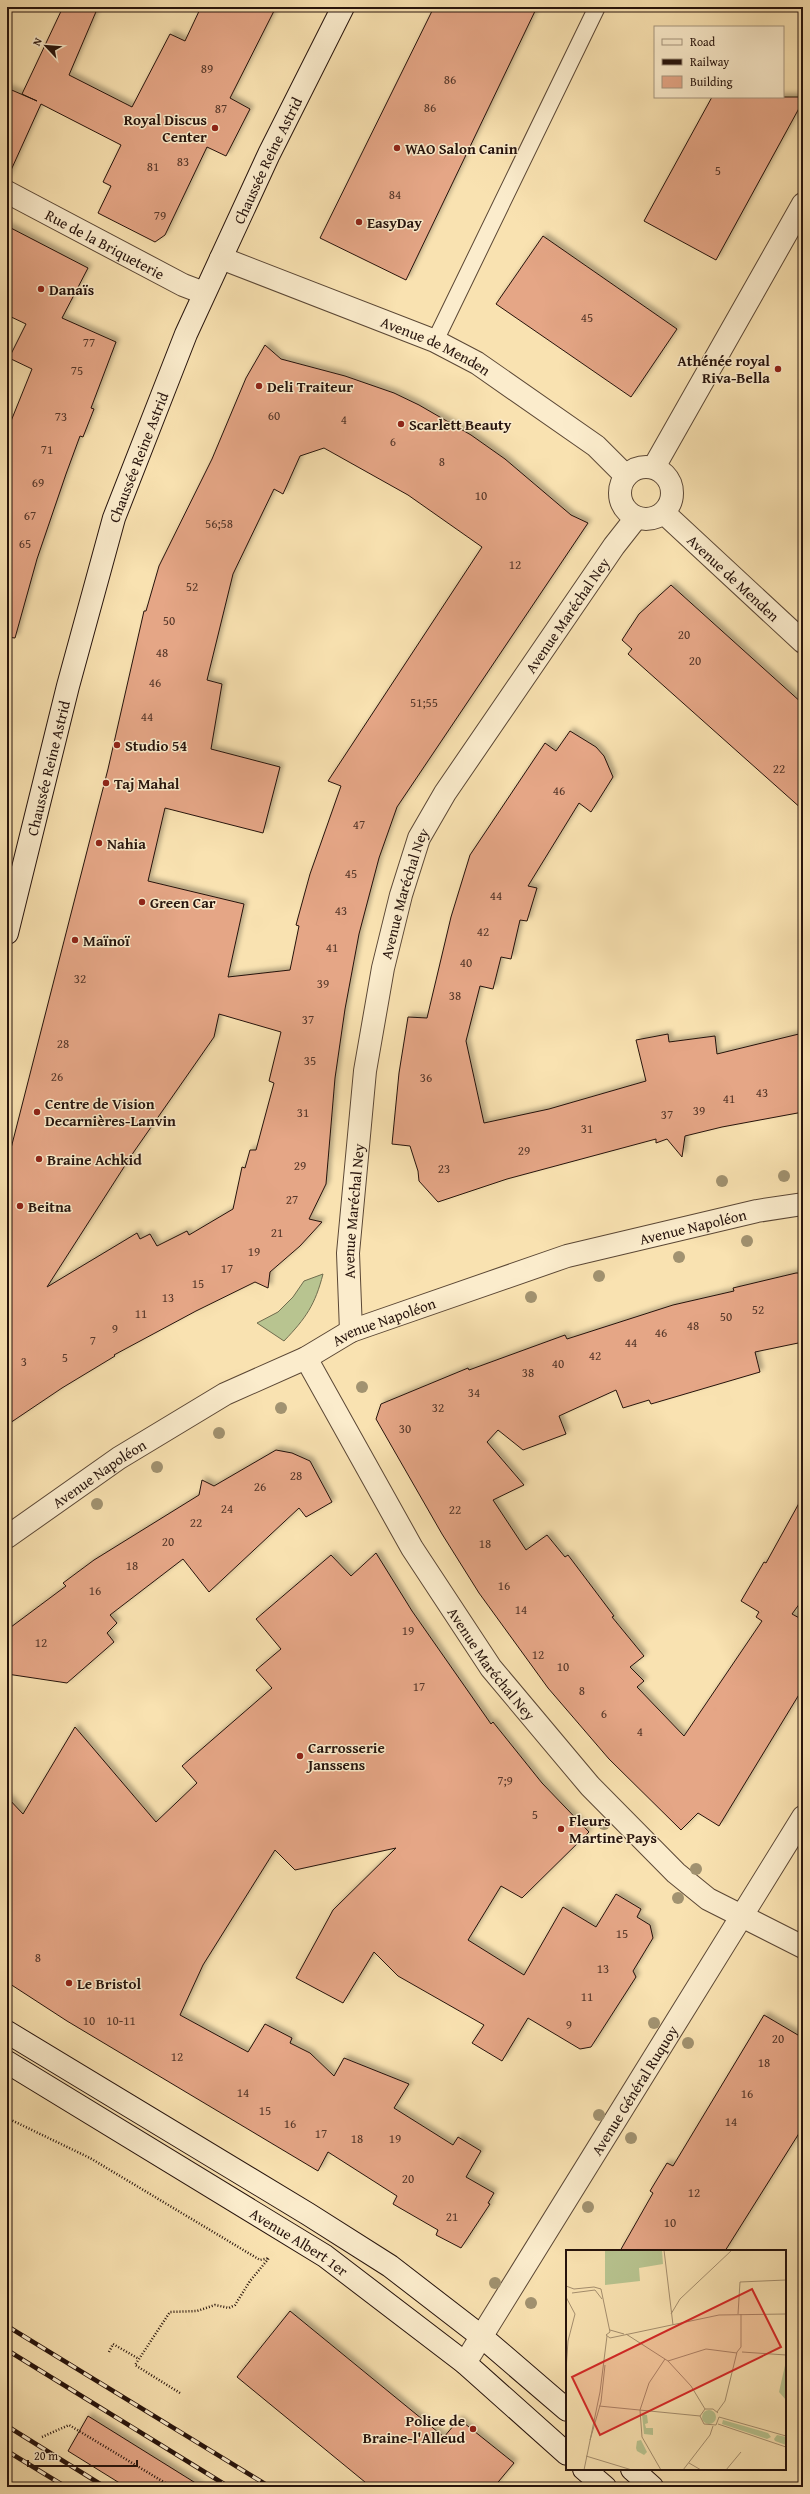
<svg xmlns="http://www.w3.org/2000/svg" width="810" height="2494" font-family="'Gentium Book Plus',serif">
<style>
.green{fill:#b8c490;stroke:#6f6c4e}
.building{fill:#e5a686;stroke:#26130c;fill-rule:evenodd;filter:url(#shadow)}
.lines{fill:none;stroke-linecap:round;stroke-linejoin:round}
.lane-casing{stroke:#5b4735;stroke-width:18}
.street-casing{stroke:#5b4735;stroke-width:24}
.secondary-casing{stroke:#26130c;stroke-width:24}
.path{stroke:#26130c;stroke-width:2.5;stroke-dasharray:1 2;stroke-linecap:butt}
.lane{stroke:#fbeccc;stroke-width:16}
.street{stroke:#fbeccc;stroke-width:22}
.secondary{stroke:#fbeccc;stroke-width:22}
.rail-casing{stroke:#26130c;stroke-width:4.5}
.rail{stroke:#fbeccc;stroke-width:3;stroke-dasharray:9;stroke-linecap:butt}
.tree{fill:#a19270}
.poi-dot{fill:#8f2418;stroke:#fbeccc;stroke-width:1.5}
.labels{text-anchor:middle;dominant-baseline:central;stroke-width:3;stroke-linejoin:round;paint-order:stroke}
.number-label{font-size:13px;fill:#56382a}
.poi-label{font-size:15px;font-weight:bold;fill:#26130c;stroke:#fbeccc;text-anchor:start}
.street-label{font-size:15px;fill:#26130c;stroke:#fbeccc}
.inset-road{fill:none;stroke:#a58f6f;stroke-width:1}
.view{fill:#d62828;fill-opacity:0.15;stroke:#d62828;stroke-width:2}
.inset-edge{fill:none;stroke:#26130c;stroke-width:2}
</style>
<defs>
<filter id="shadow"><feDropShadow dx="3.5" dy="-3.5" stdDeviation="2" flood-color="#0004"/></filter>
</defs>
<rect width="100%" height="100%" fill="#f9e2b1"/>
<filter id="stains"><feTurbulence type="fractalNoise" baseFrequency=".005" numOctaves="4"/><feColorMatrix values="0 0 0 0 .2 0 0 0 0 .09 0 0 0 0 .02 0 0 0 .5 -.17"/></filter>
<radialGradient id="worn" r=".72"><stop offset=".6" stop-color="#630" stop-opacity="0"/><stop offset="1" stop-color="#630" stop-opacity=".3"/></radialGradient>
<path class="green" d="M 323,1274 C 315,1305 306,1318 284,1341 L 257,1323 L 278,1312 L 293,1297 L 304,1281 Z
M 803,1890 L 803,1917 L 799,1914 L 801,1892 Z"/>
<path class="building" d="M 63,7 L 98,7 L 69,75 L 132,107 L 170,34 L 185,41 L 201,7 L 276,7 L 230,98 L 250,109 L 226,156 L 207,147 L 165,235 L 155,242 L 98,213 L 111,186 L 103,182 L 121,145 L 41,104 L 7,179 L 7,88 L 37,101 L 22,94 Z
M 434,7 L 537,7 L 406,280 L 320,238 Z
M 712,97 L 803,97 L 803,101 L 716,260 L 644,221 Z
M 7,226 L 88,268 L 62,318 L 116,342 L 91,408 L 94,409 L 83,437 L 80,436 L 66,474 L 37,559 L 15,638 L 7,637 L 7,431 L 32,369 L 9,358 L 26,324 L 7,315 Z
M 543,236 L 677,329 L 631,397 L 496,304 Z
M 265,345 L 281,359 L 345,376 L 394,393 L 419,405 L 471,435 L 505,459 L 571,515 L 588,523 L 397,807 L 379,858 L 359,934 L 345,1009 L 335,1078 L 326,1184 L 309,1219 L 322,1222 L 300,1246 L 270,1272 L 268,1288 L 255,1282 L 196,1311 L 114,1355 L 115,1356 L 62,1388 L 7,1425 L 7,1164 L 108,769 L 144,611 L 146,611 L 159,566 L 212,459 L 246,378 ZM 324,448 L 408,495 L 482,547 L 328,781 L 341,786 L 310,874 L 296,925 L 299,926 L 290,970 L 228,977 L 244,904 L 148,881 L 165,808 L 263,833 L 280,767 L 211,749 L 222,684 L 207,680 L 233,574 L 274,489 L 283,494 L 300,456 ZM 219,1014 L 281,1032 L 269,1081 L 274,1083 L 256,1150 L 250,1150 L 245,1168 L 242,1167 L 233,1209 L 189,1235 L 187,1231 L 157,1246 L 150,1234 L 140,1239 L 137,1233 L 47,1287 L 133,1153 L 214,1037 Z
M 671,585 L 803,704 L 803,810 L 628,654 L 632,649 L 622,640 L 639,614 Z
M 570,731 L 596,747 L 604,756 L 613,777 L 591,812 L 579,803 L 528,886 L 537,888 L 527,921 L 520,920 L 511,959 L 501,957 L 493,989 L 480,986 L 466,1041 L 484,1123 L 549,1109 L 646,1081 L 636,1040 L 668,1034 L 669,1042 L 715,1036 L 717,1054 L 803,1033 L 803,1112 L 722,1127 L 685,1136 L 682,1157 L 667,1139 L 656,1143 L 656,1139 L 507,1179 L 438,1202 L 419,1181 L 418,1171 L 410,1146 L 392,1144 L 399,1073 L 408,1017 L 427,1018 L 451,917 L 470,855 L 545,743 L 556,751 Z
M 796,1273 L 803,1273 L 803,1342 L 755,1352 L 760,1372 L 651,1404 L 649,1400 L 623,1408 L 616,1390 L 559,1416 L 566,1434 L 523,1450 L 498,1430 L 487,1442 L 524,1485 L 493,1500 L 526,1550 L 547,1535 L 565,1557 L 568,1555 L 614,1616 L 612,1617 L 644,1656 L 630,1667 L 644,1681 L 637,1687 L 684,1736 L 762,1621 L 756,1617 L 759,1612 L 741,1601 L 764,1562 L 766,1563 L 803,1496 L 803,1599 L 792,1614 L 803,1620 L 803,1688 L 719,1826 L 698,1813 L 681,1830 L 609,1759 L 548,1688 L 479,1593 L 442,1534 L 376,1419 L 381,1404 L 468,1368 L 469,1370 L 565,1335 L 567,1339 L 673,1305 L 734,1291 L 733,1288 Z
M 276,1450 L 292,1453 L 310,1461 L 332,1502 L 306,1517 L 299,1508 L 209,1592 L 183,1559 L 110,1615 L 117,1623 L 107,1633 L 114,1642 L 67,1683 L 7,1674 L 7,1630 L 66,1586 L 63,1583 L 94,1560 L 199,1495 L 202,1480 L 214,1486 Z
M 376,1553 L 412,1611 L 491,1724 L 493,1722 L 542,1783 L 589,1832 L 522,1898 L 501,1886 L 468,1940 L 524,1975 L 563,1907 L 596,1927 L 616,1894 L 641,1909 L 637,1917 L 650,1925 L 653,1938 L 633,1971 L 636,1977 L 591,2047 L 580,2049 L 528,2018 L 502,2061 L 472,2043 L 484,2025 L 398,1976 L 374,1952 L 343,2003 L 296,1978 L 333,1910 L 396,1848 L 295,1870 L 275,1850 L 203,1965 L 180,2015 L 248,2052 L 265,2024 L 292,2038 L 290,2043 L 310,2053 L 334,2076 L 344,2058 L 409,2084 L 394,2108 L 453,2145 L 458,2137 L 481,2151 L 466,2177 L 494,2193 L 488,2203 L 490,2204 L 461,2248 L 436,2235 L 438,2230 L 393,2204 L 397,2196 L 328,2152 L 318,2171 L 67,2021 L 7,1982 L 7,1797 L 23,1814 L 75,1727 L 156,1822 L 197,1783 L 182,1766 L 272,1688 L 256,1670 L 281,1649 L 256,1619 L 331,1555 L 351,1576 Z
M 764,2015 L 803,2038 L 803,2127 L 725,2251 L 620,2251 L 653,2193 L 650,2191 L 667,2163 L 673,2166 Z
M 290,2311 L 444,2437 L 459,2419 L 514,2463 L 494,2487 L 371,2487 L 237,2377 Z
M 88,2416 L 202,2487 L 126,2487 L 68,2451 Z"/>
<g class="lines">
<defs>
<path id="lane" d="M 435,341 L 597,7"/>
<g id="street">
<path id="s1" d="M 7,192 L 183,285 L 204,293"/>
<path id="s2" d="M 221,258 L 435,341 L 477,363 L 596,446 L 626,476"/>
<circle cx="646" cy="493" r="26"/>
<path d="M 654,467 L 803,204"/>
<path id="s3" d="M 664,513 L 803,642"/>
<path id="s4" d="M 351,1331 L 348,1253 L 365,1071 L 383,968 L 401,895 L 419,838 L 445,793 L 614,546 L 636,518"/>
<path id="s5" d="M 306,1358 L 412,1548 L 491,1668 L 590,1786 L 676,1873 L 708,1899 L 803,1947"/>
<path id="s6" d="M 7,1537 L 119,1458 L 225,1394 L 306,1358 L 351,1331 L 567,1256 L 757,1211 L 803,1204"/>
<path id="s7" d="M 465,2363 L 803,1817"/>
</g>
<g id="secondary">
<path id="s8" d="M 7,933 L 68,686 L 114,518 L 186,334 L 269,154 L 343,7"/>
<path d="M 7,2032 L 308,2214 L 390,2266 L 482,2337 L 567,2410"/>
<path id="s9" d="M 7,2062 L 325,2256 L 465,2363 L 567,2454"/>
<path d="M 584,2469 L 605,2487"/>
<path d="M 632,2469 L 652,2487"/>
</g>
</defs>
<use href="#lane" class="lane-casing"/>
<use href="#street" class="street-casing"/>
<use href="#secondary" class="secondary-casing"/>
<path class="path" d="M 7,2118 L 90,2158 L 260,2260 L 269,2258
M 109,2352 L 113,2344 L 139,2359
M 180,2393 L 135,2365 L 139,2359 L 170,2312 L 197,2311 L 215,2305 L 229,2308 L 235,2305 L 250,2281 L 269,2258
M 42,2437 L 69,2425 L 172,2487"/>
<use href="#lane" class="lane"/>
<use href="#street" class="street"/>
<use href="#secondary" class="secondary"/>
<defs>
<path id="rail" d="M 7,2326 L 270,2487
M 7,2350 L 229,2487
M 7,2426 L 105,2487
M 7,2451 L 66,2487"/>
</defs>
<use href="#rail" class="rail-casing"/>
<use href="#rail" class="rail"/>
</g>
<g class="tree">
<circle cx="784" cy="1176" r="6"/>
<circle cx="722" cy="1181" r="6"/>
<circle cx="747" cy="1241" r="6"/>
<circle cx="679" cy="1257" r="6"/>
<circle cx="599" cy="1276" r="6"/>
<circle cx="531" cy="1297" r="6"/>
<circle cx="362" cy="1387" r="6"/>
<circle cx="281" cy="1408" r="6"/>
<circle cx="219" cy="1433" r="6"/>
<circle cx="157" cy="1467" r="6"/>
<circle cx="97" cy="1504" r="6"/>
<circle cx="604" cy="1824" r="6"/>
<circle cx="696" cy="1869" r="6"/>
<circle cx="678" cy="1898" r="6"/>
<circle cx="654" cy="2023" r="6"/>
<circle cx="688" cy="2043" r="6"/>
<circle cx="599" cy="2115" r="6"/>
<circle cx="631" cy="2138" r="6"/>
<circle cx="588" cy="2207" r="6"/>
<circle cx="495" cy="2283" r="6"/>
<circle cx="531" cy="2303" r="6"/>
</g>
<g class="poi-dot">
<circle cx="215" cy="128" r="4"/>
<circle cx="397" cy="148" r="4"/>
<circle cx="359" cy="222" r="4"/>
<circle cx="41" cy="289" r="4"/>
<circle cx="778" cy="369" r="4"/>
<circle cx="259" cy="386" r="4"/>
<circle cx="401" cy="424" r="4"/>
<circle cx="117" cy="745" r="4"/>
<circle cx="106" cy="783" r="4"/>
<circle cx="99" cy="843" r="4"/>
<circle cx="142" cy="902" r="4"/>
<circle cx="75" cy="940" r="4"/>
<circle cx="37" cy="1112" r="4"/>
<circle cx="39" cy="1159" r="4"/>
<circle cx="20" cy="1206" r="4"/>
<circle cx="300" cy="1756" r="4"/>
<circle cx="561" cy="1829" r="4"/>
<circle cx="69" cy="1983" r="4"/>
<circle cx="473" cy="2429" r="4"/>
</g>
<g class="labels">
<g class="number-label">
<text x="207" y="68">89</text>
<text x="450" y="79">86</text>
<text x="430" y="107">86</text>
<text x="221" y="108">87</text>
<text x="183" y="161">83</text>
<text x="153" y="166">81</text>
<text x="718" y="170">5</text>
<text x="395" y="194">84</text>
<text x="160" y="215">79</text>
<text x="587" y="317">45</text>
<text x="89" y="342">77</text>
<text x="77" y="370">75</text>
<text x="274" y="415">60</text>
<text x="61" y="416">73</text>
<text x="344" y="419">4</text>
<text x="393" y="441">6</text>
<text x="47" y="449">71</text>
<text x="442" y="461">8</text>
<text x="38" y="482">69</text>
<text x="481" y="495">10</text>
<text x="30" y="515">67</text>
<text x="219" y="523">56;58</text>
<text x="25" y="543">65</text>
<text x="515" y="564">12</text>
<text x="192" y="586">52</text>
<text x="169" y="620">50</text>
<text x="684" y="634">20</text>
<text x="162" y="652">48</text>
<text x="695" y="660">20</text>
<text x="155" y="682">46</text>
<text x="424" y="702">51;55</text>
<text x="147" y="716">44</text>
<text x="779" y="768">22</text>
<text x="559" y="790">46</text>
<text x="359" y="824">47</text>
<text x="351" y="873">45</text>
<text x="496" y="895">44</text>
<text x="341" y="910">43</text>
<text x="483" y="931">42</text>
<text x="332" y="947">41</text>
<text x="466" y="962">40</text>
<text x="80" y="978">32</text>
<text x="323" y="983">39</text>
<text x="455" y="995">38</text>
<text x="308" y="1019">37</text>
<text x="63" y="1043">28</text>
<text x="310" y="1060">35</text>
<text x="57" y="1076">26</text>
<text x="426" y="1077">36</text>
<text x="762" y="1092">43</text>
<text x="729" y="1098">41</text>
<text x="699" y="1110">39</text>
<text x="303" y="1112">31</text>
<text x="667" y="1114">37</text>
<text x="587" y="1128">31</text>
<text x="524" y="1150">29</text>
<text x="300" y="1165">29</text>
<text x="444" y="1168">23</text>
<text x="292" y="1199">27</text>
<text x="277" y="1232">21</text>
<text x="254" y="1251">19</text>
<text x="227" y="1268">17</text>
<text x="198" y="1283">15</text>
<text x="168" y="1297">13</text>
<text x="758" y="1309">52</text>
<text x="141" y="1313">11</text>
<text x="726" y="1316">50</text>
<text x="693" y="1325">48</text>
<text x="115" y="1328">9</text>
<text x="661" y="1332">46</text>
<text x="93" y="1340">7</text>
<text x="631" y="1342">44</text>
<text x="595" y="1355">42</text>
<text x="65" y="1357">5</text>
<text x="24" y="1361">3</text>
<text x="558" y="1363">40</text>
<text x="528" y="1372">38</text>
<text x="474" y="1392">34</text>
<text x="438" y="1407">32</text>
<text x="405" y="1428">30</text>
<text x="296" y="1475">28</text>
<text x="260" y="1486">26</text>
<text x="227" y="1508">24</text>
<text x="455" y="1509">22</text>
<text x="196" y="1522">22</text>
<text x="168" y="1541">20</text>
<text x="485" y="1543">18</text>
<text x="132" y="1565">18</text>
<text x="504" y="1585">16</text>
<text x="95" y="1590">16</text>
<text x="521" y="1609">14</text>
<text x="408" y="1630">19</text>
<text x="41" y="1642">12</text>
<text x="538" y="1654">12</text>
<text x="563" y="1666">10</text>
<text x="419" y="1686">17</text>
<text x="582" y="1690">8</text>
<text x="604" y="1713">6</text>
<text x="640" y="1731">4</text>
<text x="505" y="1780">7;9</text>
<text x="535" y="1814">5</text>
<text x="622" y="1933">15</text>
<text x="38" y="1957">8</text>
<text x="603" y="1968">13</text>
<text x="587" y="1996">11</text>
<text x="89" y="2020">10</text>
<text x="121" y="2020">10-11</text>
<text x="569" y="2024">9</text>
<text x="778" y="2038">20</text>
<text x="177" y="2056">12</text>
<text x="764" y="2062">18</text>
<text x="243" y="2092">14</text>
<text x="747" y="2093">16</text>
<text x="265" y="2110">15</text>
<text x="731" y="2121">14</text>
<text x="290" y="2123">16</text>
<text x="321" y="2133">17</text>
<text x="357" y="2138">18</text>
<text x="395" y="2138">19</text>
<text x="408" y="2178">20</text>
<text x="694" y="2192">12</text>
<text x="452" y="2216">21</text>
<text x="670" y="2222">10</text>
</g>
<g class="poi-label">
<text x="207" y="119" text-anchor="end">Royal Discus<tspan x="207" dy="17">Center</tspan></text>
<text x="405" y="148">WAO Salon Canin</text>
<text x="367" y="222">EasyDay</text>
<text x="49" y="289">Danaïs</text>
<text x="770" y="360" text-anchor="end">Athénée royal<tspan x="770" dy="17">Riva-Bella</tspan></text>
<text x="267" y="386">Deli Traiteur</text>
<text x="409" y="424">Scarlett Beauty</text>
<text x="125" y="745">Studio 54</text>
<text x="114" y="783">Taj Mahal</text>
<text x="107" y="843">Nahia</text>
<text x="150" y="902">Green Car</text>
<text x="83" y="940">Maïnoï</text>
<text x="45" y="1103">Centre de Vision<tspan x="45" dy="17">Decarnières-Lanvin</tspan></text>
<text x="47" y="1159">Braine Achkid</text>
<text x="28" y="1206">Beitna</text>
<text x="308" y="1747">Carrosserie<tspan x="308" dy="17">Janssens</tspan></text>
<text x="569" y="1820">Fleurs<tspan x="569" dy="17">Martine Pays</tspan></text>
<text x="77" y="1983">Le Bristol</text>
<text x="465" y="2420" text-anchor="end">Police de<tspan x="465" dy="17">Braine-l'Alleud</tspan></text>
</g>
<g class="street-label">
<text stroke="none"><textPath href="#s8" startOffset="818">Chaussée Reine Astrid</textPath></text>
<text stroke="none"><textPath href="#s1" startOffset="111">Rue de la Briqueterie</textPath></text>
<text stroke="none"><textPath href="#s2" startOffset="232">Avenue de Menden</textPath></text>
<text stroke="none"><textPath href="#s8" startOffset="494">Chaussée Reine Astrid</textPath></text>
<text stroke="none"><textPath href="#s3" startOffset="95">Avenue de Menden</textPath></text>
<text stroke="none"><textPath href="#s4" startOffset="768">Avenue Maréchal Ney</textPath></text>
<text stroke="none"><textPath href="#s8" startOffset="170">Chaussée Reine Astrid</textPath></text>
<text stroke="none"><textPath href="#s4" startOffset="443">Avenue Maréchal Ney</textPath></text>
<text stroke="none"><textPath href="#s4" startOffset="120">Avenue Maréchal Ney</textPath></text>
<text stroke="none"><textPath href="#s6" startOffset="760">Avenue Napoléon</textPath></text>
<text stroke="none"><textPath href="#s6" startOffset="436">Avenue Napoléon</textPath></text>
<text stroke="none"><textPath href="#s6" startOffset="112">Avenue Napoléon</textPath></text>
<text stroke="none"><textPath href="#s5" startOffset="358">Avenue Maréchal Ney</textPath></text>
<text stroke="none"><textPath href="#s7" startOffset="321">Avenue Général Ruquoy</textPath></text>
<text stroke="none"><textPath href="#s9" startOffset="343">Avenue Albert 1er</textPath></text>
</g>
</g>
<g transform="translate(566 2250)">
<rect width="220" height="220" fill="#f9e2b1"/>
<path d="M 39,0 L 96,0 L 97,14 L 73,18 L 74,31 L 39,35 ZM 220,111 L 220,150 L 213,142 ZM136 167a7 7 0 1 1 14 0a7 7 0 1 1-14 0ZM 76,164 L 81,165 L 82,173 L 79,174 L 80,178 L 87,178 L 87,185 L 78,184 ZM 157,170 L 202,183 L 205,187 L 201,189 L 156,174 ZM 211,185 L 220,187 L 220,195 L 209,191 L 208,189 ZM 75,190 L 81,202 L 78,205 L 71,201 L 70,198 L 71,191 Z" fill="#b8c490"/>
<path class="inset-road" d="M 98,0 L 107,75M 0,36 L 8,39 L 28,37 L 35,39 L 44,82M 6,43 L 29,40 L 36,49M 105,64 L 114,49 L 166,0M 172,64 L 174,32 L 220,30M 44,80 L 58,84M 44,82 L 40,85 L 44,88 L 153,65 L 220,64M 60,84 L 102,111 L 125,136 L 139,159M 176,102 L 220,105M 102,111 L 140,99 L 171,103M 0,120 L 2,91 L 9,64 L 0,47M 33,156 L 134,166M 139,159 L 134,166 L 138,174 L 150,175 L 153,167M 139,159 L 147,159 L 152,163M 151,162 L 159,151 L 171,102 L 175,97 L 175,64M 153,167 L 220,186M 152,174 L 220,197M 24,190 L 35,152 L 39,115M 20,206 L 66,220M 123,213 L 135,220M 18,220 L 34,142 L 41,86M 95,220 L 76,187 L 74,160 L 83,133 L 99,109M 117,220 L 144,185 L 147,176M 160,220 L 175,202"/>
<path class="view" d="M 186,39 L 215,97 L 34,185 L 6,127 Z"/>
<rect width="220" height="220" class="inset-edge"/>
</g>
<rect width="810" height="2494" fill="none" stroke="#f9e2b1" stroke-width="24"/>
<rect x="8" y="8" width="794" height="2478" fill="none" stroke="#26130c" stroke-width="2"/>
<rect x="12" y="12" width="786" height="2470" fill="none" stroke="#26130c"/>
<rect x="654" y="26" width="130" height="72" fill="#fbeccc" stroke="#a6957f"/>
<rect x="662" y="39" width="20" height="6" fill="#fbeccc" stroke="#a6957f"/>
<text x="690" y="46" font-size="12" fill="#26130c">Road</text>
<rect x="662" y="59" width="20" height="6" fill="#26130c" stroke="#a6957f"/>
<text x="690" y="66" font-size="12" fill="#26130c">Railway</text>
<rect x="662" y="76" width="20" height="12" fill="#e5a686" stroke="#a6957f"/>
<text x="690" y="86" font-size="12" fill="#26130c">Building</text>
<g transform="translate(46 46) rotate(296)" stroke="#fbeccc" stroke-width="3" paint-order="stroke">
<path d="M0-3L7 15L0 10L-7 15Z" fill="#26130c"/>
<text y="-6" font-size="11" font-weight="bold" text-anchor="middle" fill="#26130c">N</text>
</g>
<path d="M28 2460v6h109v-6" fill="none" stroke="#26130c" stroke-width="2"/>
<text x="34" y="2460" font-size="12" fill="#26130c" stroke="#fbeccc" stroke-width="3" paint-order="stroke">20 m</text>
<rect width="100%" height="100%" filter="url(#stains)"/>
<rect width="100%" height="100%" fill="url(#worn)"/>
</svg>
